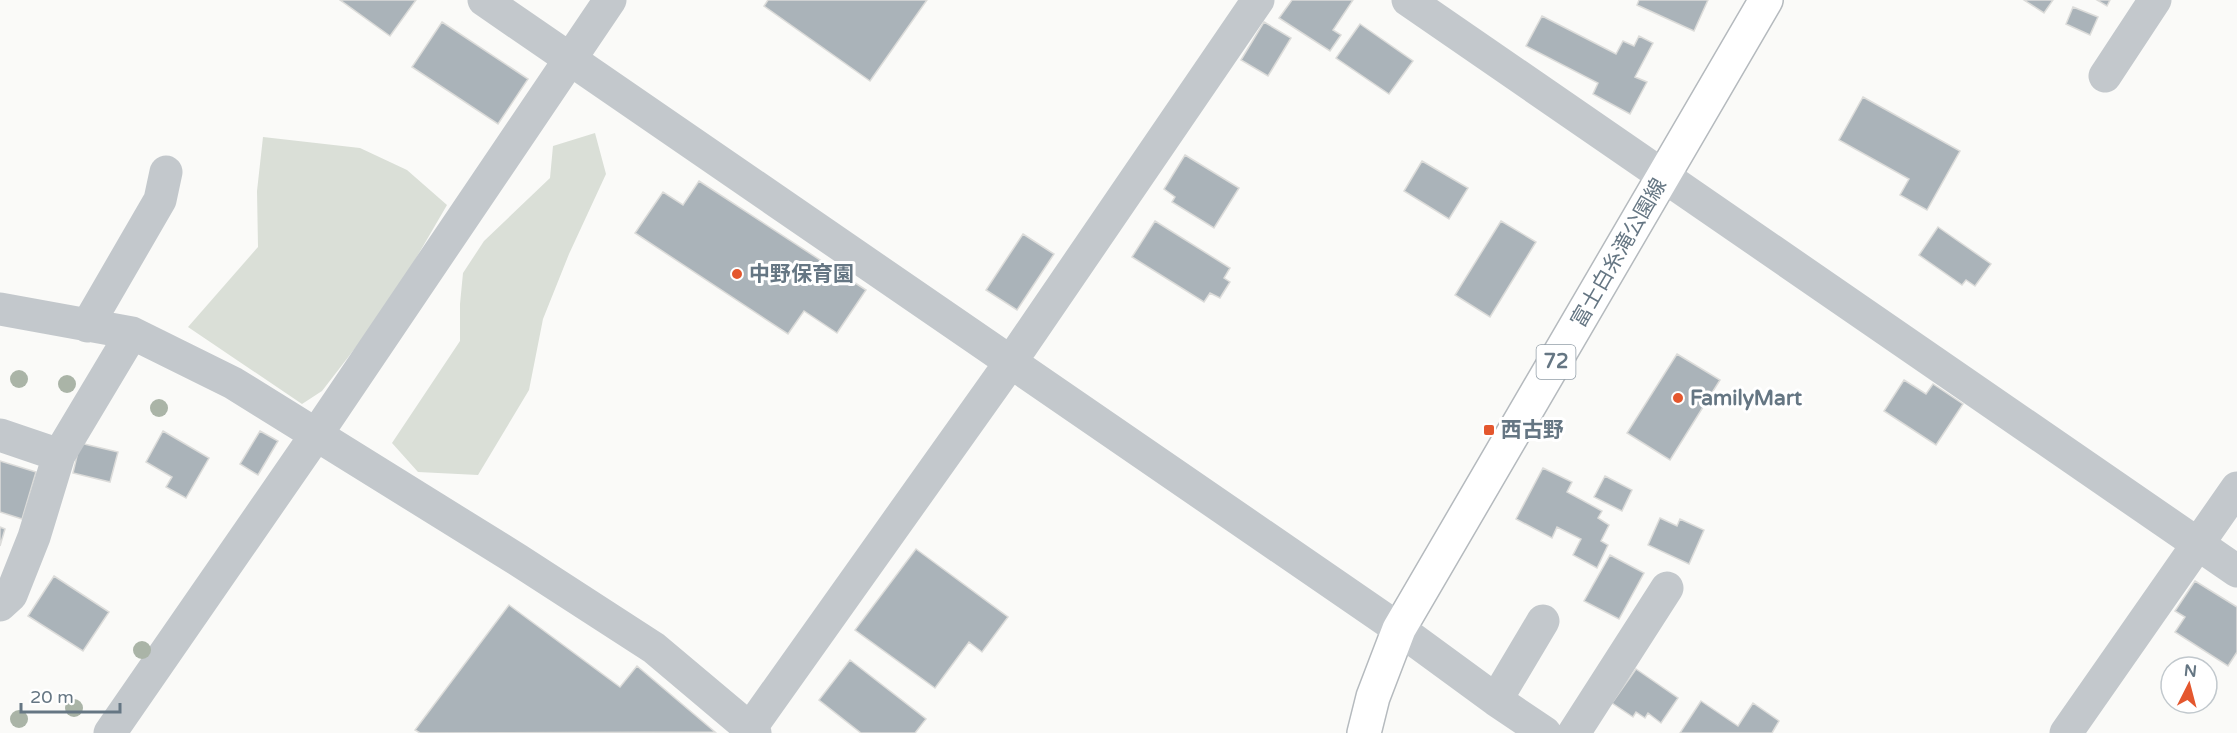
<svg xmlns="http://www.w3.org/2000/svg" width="2237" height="733" font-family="'Varela Round','Noto Sans JP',sans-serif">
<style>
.green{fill:#dadfd7}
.building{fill:#aab3b9;stroke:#dcdcda;stroke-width:1.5}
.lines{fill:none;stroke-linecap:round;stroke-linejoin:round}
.primary-casing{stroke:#b5babe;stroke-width:36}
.minor{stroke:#c3c8cc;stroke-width:33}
.primary{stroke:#fff;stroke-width:33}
.tree{fill:#aab4a7}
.poi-dot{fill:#e4572e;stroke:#fff;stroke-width:2}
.labels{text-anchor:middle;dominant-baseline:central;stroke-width:6;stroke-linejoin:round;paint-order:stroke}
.shield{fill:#fff;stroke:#939fa8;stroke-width:1.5}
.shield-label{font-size:20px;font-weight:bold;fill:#657683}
.street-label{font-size:21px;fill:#657683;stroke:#fff}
.poi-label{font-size:21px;font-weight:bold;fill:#657683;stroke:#fff;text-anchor:start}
</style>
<rect width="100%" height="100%" fill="#fafaf8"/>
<path class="green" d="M 595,133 L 606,174 L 569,254 L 543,319 L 529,390 L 478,475 L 418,472 L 392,443 L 460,341 L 460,304 L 463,273 L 484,241 L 550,178 L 553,146 Z
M 263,137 L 360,148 L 407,170 L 447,205 L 390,303 L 322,391 L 302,404 L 188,327 L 258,247 L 257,191 Z"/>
<path class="building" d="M 340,0 L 416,0 L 390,36 Z
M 768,0 L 927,0 L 870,81 L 764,6 Z
M 1292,0 L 1353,0 L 1333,30 L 1341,35 L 1330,51 L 1279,18 Z
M 1639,0 L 1708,0 L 1694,31 L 1637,5 Z
M 2024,0 L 2053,0 L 2044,13 Z
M 2097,0 L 2110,0 L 2107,6 Z
M 2073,7 L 2098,17 L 2090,35 L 2066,24 Z
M 1542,16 L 1616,54 L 1623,41 L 1634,46 L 1639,36 L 1653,43 L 1635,77 L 1647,82 L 1630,114 L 1593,94 L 1598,83 L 1526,46 Z
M 442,22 L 528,79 L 498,124 L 412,67 Z
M 1264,22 L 1291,38 L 1268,76 L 1241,60 Z
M 1360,24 L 1413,61 L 1389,94 L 1336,58 Z
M 1863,97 L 1960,151 L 1927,210 L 1900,195 L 1909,179 L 1839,140 Z
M 1185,155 L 1239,188 L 1214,228 L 1172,202 L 1175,197 L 1164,189 Z
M 1422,161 L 1468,188 L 1449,219 L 1404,191 Z
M 699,181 L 866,290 L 837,333 L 804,311 L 788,334 L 635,233 L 663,192 L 683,205 Z
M 1155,221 L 1230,268 L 1224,278 L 1230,282 L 1220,298 L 1210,293 L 1204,302 L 1132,257 Z
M 1501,221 L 1536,242 L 1490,317 L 1455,295 Z
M 1938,227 L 1991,264 L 1975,286 L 1966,280 L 1962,285 L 1919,255 Z
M 1023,234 L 1054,254 L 1017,310 L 986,290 Z
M 1677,354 L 1720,380 L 1670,460 L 1627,433 Z
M 1904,380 L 1926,394 L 1933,384 L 1963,404 L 1936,445 L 1884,411 Z
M 163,431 L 209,458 L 186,498 L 166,487 L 172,477 L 146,462 Z
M 260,431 L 278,441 L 258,475 L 240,464 Z
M 80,443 L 118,452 L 110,482 L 73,473 Z
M 0,461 L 36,472 L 22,519 L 0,512 Z
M 1543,468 L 1572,482 L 1567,492 L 1602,511 L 1598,518 L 1609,525 L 1601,541 L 1608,545 L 1597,568 L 1573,555 L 1581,539 L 1557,527 L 1552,538 L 1516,519 Z
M 1605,476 L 1632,490 L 1622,511 L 1594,497 Z
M 1660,518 L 1677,526 L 1680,519 L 1704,530 L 1689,564 L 1648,545 Z
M 0,527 L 5,529 L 0,546 Z
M 916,549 L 1008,617 L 982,652 L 969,642 L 935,688 L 855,630 Z
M 1610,555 L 1644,573 L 1619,619 L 1584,601 Z
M 54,576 L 109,612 L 83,651 L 28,616 Z
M 2195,581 L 2237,607 L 2237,652 L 2228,666 L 2175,632 L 2185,617 L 2175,611 Z
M 509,605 L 620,687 L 637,666 L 715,732 L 420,733 L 415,730 Z
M 850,660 L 926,719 L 915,733 L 861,733 L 819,700 Z
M 1636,669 L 1678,698 L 1661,723 L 1648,713 L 1645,718 L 1636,712 L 1633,717 L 1612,703 Z
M 1701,701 L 1738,726 L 1753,703 L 1779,721 L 1772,733 L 1680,733 Z"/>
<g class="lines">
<defs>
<path id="primary" d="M 1364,733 L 1373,697 L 1399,629 L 1766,0"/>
</defs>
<use href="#primary" class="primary-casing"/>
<path class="minor" d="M 484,0 L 1399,629 L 1496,700 L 1545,733
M 1408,0 L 2237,571
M 2105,76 L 2155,0
M 0,309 L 132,333 L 233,383 L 518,560 L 654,648 L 755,733
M 87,326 L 160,200 L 166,172
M 0,435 L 59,455
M 0,605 L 11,595 L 34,537 L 59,455 L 132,333
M 1496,700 L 1543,621
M 110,733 L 316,435 L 610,0
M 747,733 L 1010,363 L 1258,0
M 1574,733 L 1667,588
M 2066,733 L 2237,488"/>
<use href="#primary" class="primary"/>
</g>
<g class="tree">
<circle cx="19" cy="379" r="9"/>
<circle cx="67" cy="384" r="9"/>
<circle cx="159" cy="408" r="9"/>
<circle cx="142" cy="650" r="9"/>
<circle cx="74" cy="708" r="9"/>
<circle cx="19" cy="719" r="9"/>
</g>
<g class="poi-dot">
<circle cx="737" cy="274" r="6"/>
<circle cx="1678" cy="398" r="6"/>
<rect x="1483" y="424" width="12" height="12" rx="3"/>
</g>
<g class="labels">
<rect class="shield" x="1536.5" y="345" width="39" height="34" rx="4.5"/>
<g class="shield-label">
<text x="1556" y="362">72</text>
</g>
<g class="street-label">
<text transform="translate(1619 253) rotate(-60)">富士白糸滝公園線</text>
</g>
<g class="poi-label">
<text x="749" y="274">中野保育園</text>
<text x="1690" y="398">FamilyMart</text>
<text x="1501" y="430">西古野</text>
</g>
</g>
<g transform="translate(2189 685) rotate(6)"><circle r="28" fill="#ffffff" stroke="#c1c8cd" stroke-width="1.5"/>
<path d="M0-4.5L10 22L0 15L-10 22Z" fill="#e4572e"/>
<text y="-9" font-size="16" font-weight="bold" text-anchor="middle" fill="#657683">N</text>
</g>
<path d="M21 703v9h99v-9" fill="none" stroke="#657683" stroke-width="3"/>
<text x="30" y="703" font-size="18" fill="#657683" stroke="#ffffff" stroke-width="4.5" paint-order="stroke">20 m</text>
</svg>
